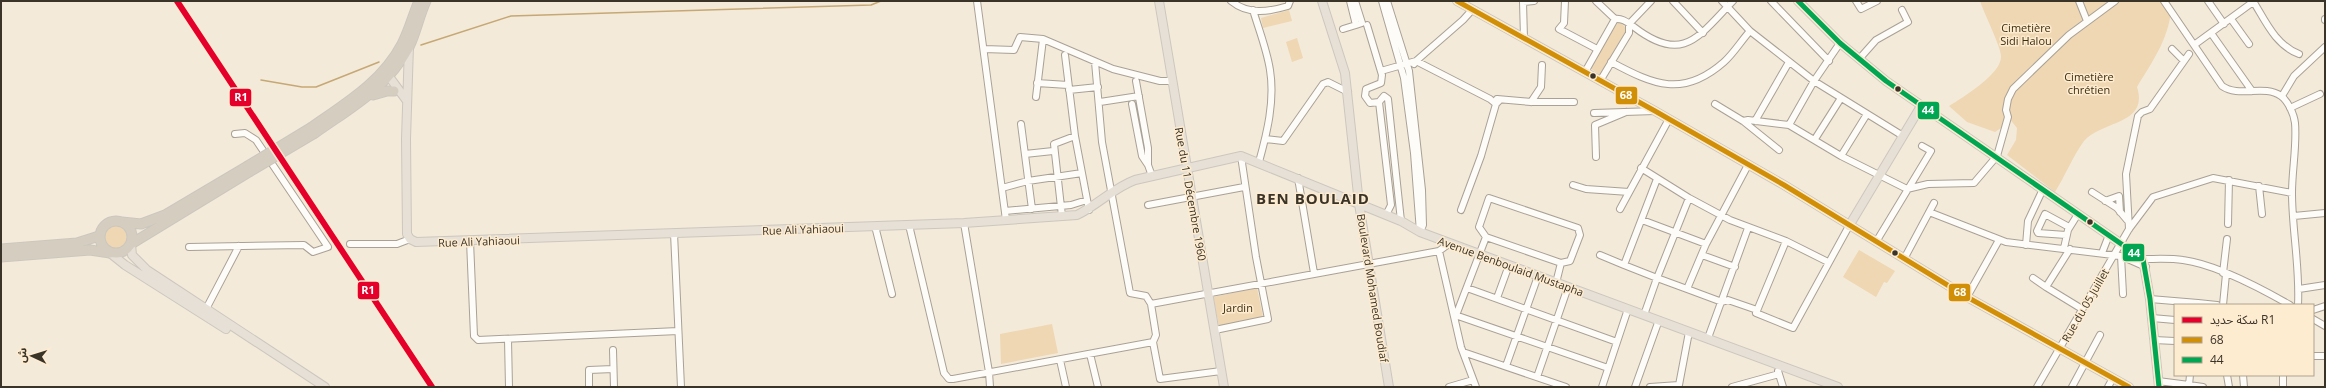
<svg xmlns="http://www.w3.org/2000/svg" width="2326" height="388" font-family="'Open Sans','Noto Sans Arabic',sans-serif">
<style>
.green{fill:#eed7b2}
.lines{fill:none;stroke-linecap:round;stroke-linejoin:round}
.stream{stroke:#c5a874;stroke-width:1.5}
.minor-casing{stroke:#a9a195;stroke-width:8}
.major-casing{stroke:#ccc7be;stroke-width:10}
.highway-casing{stroke:#ccc7be;stroke-width:11}
.minor{stroke:#fdfcf9;stroke-width:6}
.major{stroke:#e6e0d7;stroke-width:8}
.highway{stroke:#d5cec0;stroke-width:9}
.rail-casing{stroke:#c4c2be;stroke-width:3}
.rail{stroke:#feecd0;stroke-width:1.5;stroke-dasharray:4.5;stroke-linecap:butt}
.highway-bridge-casing{stroke:#ccc7be;stroke-width:11;stroke-linecap:butt}
.highway-bridge{stroke:#d5cec0;stroke-width:9}
.bus-1-casing{stroke:#feecd0;stroke-width:8}
.bus-2-casing{stroke:#feecd0;stroke-width:8}
.bus-1{stroke:#d18f08;stroke-width:5}
.bus-2{stroke:#00a651;stroke-width:5}
.rail-1-casing{stroke:#feecd0;stroke-width:9}
.rail-1{stroke:#e4002b;stroke-width:6}
.bus-dot{fill:#3a3328;stroke:#feecd0;stroke-width:1.5}
.labels{text-anchor:middle;dominant-baseline:central;stroke-width:3;stroke-linejoin:round;paint-order:stroke}
.park-label{font-size:11px;fill:#3d2d0f;stroke:#feecd0}
.street-label{font-size:11px;fill:#3a3328;stroke:#feecd0}
.district-label{font-size:15px;font-weight:bold;letter-spacing:1px;fill:#3a3328;stroke:#feecd0}
.line-badge{stroke:#feecd0;stroke-width:1.5}
.badge-label{font-size:11px;text-anchor:middle;font-weight:bold;fill:#fff}
</style>
<rect width="100%" height="100%" fill="#f4eada"/>
<path class="green" d="M 1980,1 L 2164,1 L 2171,11 C 2168,40 2152,62 2137,87 C 2149,125 2102,120 2084,141 C 2073,156 2065,176 2055,192 L 2007,155 L 2016,140 L 2017,128 L 2009,118 L 2007,124 L 1995,132 L 1967,122 L 1949,106 C 1963,97 2002,74 2001,56 C 2001,47 1984,13 1980,1 Z
M 1289,10 L 1292,21 L 1263,28 L 1261,18 Z
M 1620,22 L 1625,27 L 1625,32 L 1600,75 L 1590,68 L 1616,25 Z
M 1297,38 L 1303,58 L 1292,62 L 1286,42 Z
M103 237a13 13 0 1 1 26 0a13 13 0 1 1-26 0Z
M 1859,250 L 1895,271 L 1887,283 L 1884,282 L 1876,297 L 1843,277 Z
M 1257,288 L 1263,317 L 1219,326 L 1213,297 Z
M 1052,324 L 1058,353 L 1001,364 L 1000,334 Z"/>
<g class="lines">
<path class="stream" d="M 421,45 L 511,16 L 871,5 L 881,1
M 261,80 L 302,87 L 316,87 L 379,62"/>
<defs>
<path id="minor" d="M 977,1 L 1006,220
M 1231,1 C 1248,15 1268,12 1288,6 L 1290,1
M 1355,1 L 1362,23 L 1356,25
M 1382,1 L 1404,78 L 1414,153 L 1420,232
M 1387,1 L 1409,71 L 1422,190 L 1423,225 L 1420,232
M 1565,1 L 1564,23 L 1559,29 L 1597,49
M 1596,1 L 1615,19 C 1623,18 1628,23 1634,27 C 1683,65 1699,36 1733,1
M 1673,1 L 1703,33
M 1722,1 L 1750,31 L 1814,81 L 1903,136
M 1771,1 L 1829,61
M 1856,1 L 1861,9 L 1877,1
M 2079,1 L 2087,21
M 2164,1 L 2222,86 C 2239,98 2264,84 2281,96 C 2288,101 2294,114 2295,123 C 2297,145 2292,170 2292,193 C 2292,230 2300,267 2298,305
M 2208,1 L 2224,24
M 2253,1 C 2265,20 2275,45 2299,54
M 1253,10 C 1259,30 1267,50 1270,70 C 1275,101 1267,133 1259,162
M 2231,19 L 2249,44
M 2325,20 L 2325,19
M 1367,25 L 1382,75 L 1381,83 L 1366,89 L 1365,96 L 1370,103 L 1379,102 L 1391,205 L 1386,215
M 1343,29 L 1356,25 L 1350,1
M 2211,33 L 2252,91
M 1524,38 L 1523,2 L 1534,1
M 2194,45 L 2253,2
M 984,49 L 1014,50 L 1020,37 L 1043,39 L 1113,69 L 1160,81 L 1172,81
M 2172,49 L 2184,61
M 1065,55 L 1075,136 L 1089,210
M 1860,58 L 1876,40 L 1908,22 L 1902,10
M 1095,62 L 1102,142 L 1130,293 L 1146,296 L 1151,304
M 1611,62 C 1654,85 1683,98 1724,62 C 1734,53 1741,41 1750,31
M 1414,64 L 1416,61 L 1490,99 L 1496,104
M 1381,71 L 1416,61 L 1463,20 L 1472,10
M 1585,72 L 1615,19
M 1136,81 L 1148,148 L 1148,165 L 1152,176
M 1600,81 L 1629,33 L 1629,24 L 1651,1
M 1037,83 L 1068,85
M 1069,90 L 1098,87
M 2282,96 L 2294,76 L 2325,47
M 1036,97 L 1043,39
M 1497,99 L 1531,102 L 1574,102
M 1100,102 L 1139,96
M 1379,102 L 1384,96 L 1388,99 L 1401,221
M 1531,102 L 1541,87 L 1542,65
M 1132,104 L 1142,156 L 1148,165
M 1715,104 L 1743,121 L 1779,150
M 2290,108 L 2320,94
M 1594,113 L 1655,111
M 1743,121 L 1748,120 L 1789,125 L 1841,156 L 1907,189 L 1928,184 L 1974,183 L 1997,156 L 2008,117 L 2006,110 L 2008,99 L 2013,89 L 2069,35 L 2115,1
M 1755,121 L 1789,62
M 1021,124 L 1032,209
M 1789,125 L 1814,81 L 1840,43
M 1265,139 L 1283,141 L 1323,84 L 1328,82 L 1348,92
M 1815,139 L 1841,98
M 1025,154 L 1053,151
M 1841,156 L 1867,114
M 1596,157 L 1595,125 L 1626,112
M 1641,168 L 1689,198 L 1730,220 L 1786,241 L 1828,262
M 1298,178 L 1314,273
M 1573,185 L 1586,189 L 1629,192
M 2259,186 L 2262,214
M 1002,188 L 1028,181 L 1082,173
M 2092,192 L 2117,208 L 2127,220
M 1489,198 L 1578,228 L 1580,235 L 1570,261 L 1561,263 L 1486,237 L 1479,227 Z
M 2105,201 L 2119,196 L 2120,212
M 1148,205 L 1244,187
M 1620,209 L 1669,119
M 1461,210 L 1481,156 L 1496,104 L 1500,100
M 1005,211 L 1071,205 L 1087,200
M 1929,212 L 2006,242 L 2121,256 L 2146,267
M 1062,216 L 1054,144 L 1075,136
M 2294,216 L 2325,213
M 1642,220 L 1706,244
M 964,223 L 989,372 L 990,387
M 2228,224 L 2229,180
M 909,225 L 944,373 L 949,379 L 953,379 L 1153,342 L 1156,335 L 1151,304 L 1439,251 L 1450,243
M 875,226 L 892,294
M 2129,229 L 2126,174 L 2138,116 L 2142,112 L 2150,109 L 2189,54
M 674,233 L 681,387
M 2066,235 L 2038,233 L 2037,231 L 2045,214 L 2069,227
M 470,241 L 474,336 L 478,340 L 678,331
M 1786,241 L 1756,313 L 1793,328 L 1849,226
M 1876,242 L 1931,151 L 1922,146
M 350,244 L 397,244 L 410,239
M 2026,245 L 2028,221 L 2043,189
M 189,247 L 304,245 L 313,252 L 328,247 L 256,140 L 245,133 L 235,134
M 2064,248 L 2068,230 L 2078,214
M 2070,249 L 2046,287 L 2082,309
M 1439,251 L 1461,347 L 1476,387
M 2102,253 L 2109,235
M 1600,255 L 1624,265 L 1657,179
M 1702,255 L 1735,267
M 2121,256 L 2123,294
M 1904,259 L 1934,203
M 2143,259 C 2156,259 2170,258 2183,260 C 2215,264 2262,289 2290,305
M 1624,265 L 1657,278 L 1689,198
M 2223,273 L 2227,239
M 2033,278 L 2046,287
M 1556,283 L 1561,263
M 1467,288 L 1617,342
M 1687,289 L 1722,302 L 1728,300 L 1757,310
M 2299,289 L 2325,285
M 1967,297 L 1999,240
M 1497,298 L 1509,265
M 2150,299 L 2198,303 L 2198,305
M 2198,303 L 2217,305
M 2223,305 L 2226,274
M 2313,310 L 2325,306
M 205,311 L 239,246
M 1644,315 L 1657,278 L 1687,289 L 1706,244 L 1748,165
M 1458,316 L 1608,368
M 1455,318 L 1486,237
M 2152,318 L 2175,320
M 2313,319 L 2325,326
M 1215,330 L 1268,319 L 1256,257 L 1241,156
M 1708,338 L 1748,228
M 508,340 L 509,387
M 2154,340 L 2175,341
M 1153,342 L 1160,379 L 1221,371
M 613,350 L 614,387
M 1463,352 L 1566,387
M 1090,354 L 1098,387
M 2313,356 L 2325,356
M 1060,360 L 1066,387
M 1506,366 L 1538,276
M 1778,371 L 1783,387
M 2227,375 L 2229,387
M 2243,375 L 2244,387
M 2283,375 L 2283,387
M 1537,377 L 1568,287
M 2158,381 L 2189,385 L 2190,375
M 2189,385 L 2203,387
M 589,387 L 589,370 L 613,369
M 1449,387 L 1473,380
M 1602,387 L 1628,309
M 1635,387 L 1659,320
M 1650,387 L 1679,385 L 1689,332
M 1732,387 L 1779,374
M 2037,387 L 2129,229 L 2153,197 L 2213,178 L 2292,193
M 2072,387 L 2100,335
M 2108,387 L 2113,378"/>
<path id="major" d="M 1159,1 L 1224,387
M 1322,1 L 1345,73 L 1359,204 L 1389,387
M 1457,1 L 1655,111 L 1784,185 L 1967,297 L 2129,387
M 1798,1 L 1840,43 L 1886,81 L 2143,259 L 2150,299 L 2159,387
M 409,46 L 406,139 L 407,234 L 410,239 L 416,242 L 964,223 L 1077,215 C 1098,205 1113,188 1135,180 L 1241,156 L 1401,221 L 1420,232 L 1838,387
M 385,71 L 407,101
M 1849,226 L 1921,106
M 131,244 L 132,255 L 147,270 L 325,387
M 110,253 L 125,265 L 226,329"/>
<path id="highway" d="M 373,95 L 387,91 L 394,91
M 312,127 C 346,103 382,82 402,44 C 409,31 413,15 419,1
M 315,133 C 353,106 386,89 409,47 C 416,33 419,16 426,1
M100 237a16 16 0 1 1 32 0a16 16 0 1 1-32 0Z
M 122,222 L 141,224 L 165,215 L 246,167
M 131,244 L 249,172
M 1,249 L 77,243 L 99,236
M 1,257 L 90,250 L 110,253"/>
</defs>
<use href="#minor" class="minor-casing"/>
<use href="#major" class="major-casing"/>
<use href="#highway" class="highway-casing"/>
<use href="#minor" class="minor"/>
<use href="#major" class="major"/>
<use href="#highway" class="highway"/>
<defs>
<path id="rail" d="M 177,1 L 432,387"/>
</defs>
<use href="#rail" class="rail-casing"/>
<use href="#rail" class="rail"/>
<defs>
<path id="highway-bridge" d="M 246,167 L 312,127
M 249,172 L 315,133"/>
</defs>
<use href="#highway-bridge" class="highway-bridge-casing"/>
<use href="#highway-bridge" class="highway-bridge"/>
<defs>
<path id="bus-1" d="M 1457,1 L 1655,111 L 1784,185 L 1967,297 L 2129,387"/>
<path id="bus-2" d="M 1798,1 L 1840,43 L 1886,81 L 2143,259 L 2150,299 L 2159,387"/>
</defs>
<use href="#bus-1" class="bus-1-casing"/>
<use href="#bus-2" class="bus-2-casing"/>
<use href="#bus-1" class="bus-1"/>
<use href="#bus-2" class="bus-2"/>
<defs>
<path id="rail-1" d="M 177,1 L 432,387"/>
</defs>
<use href="#rail-1" class="rail-1-casing"/>
<use href="#rail-1" class="rail-1"/>
</g>
<g class="bus-dot">
<circle cx="1593" cy="76" r="3.5"/>
<circle cx="1898" cy="89" r="3.5"/>
<circle cx="2090" cy="222" r="3.5"/>
<circle cx="1895" cy="253" r="3.5"/>
</g>
<g class="labels">
<g class="park-label">
<text x="2026" y="27">Cimetière<tspan x="2026" dy="13">Sidi Halou</tspan></text>
<text x="2089" y="76">Cimetière<tspan x="2089" dy="13">chrétien</tspan></text>
<text x="1238" y="307">Jardin</text>
</g>
<g class="street-label">
<text transform="translate(1191 194) rotate(80)">Rue du 11 Décembre 1960</text>
<text transform="translate(803 229) rotate(-2)">Rue Ali Yahiaoui</text>
<text transform="translate(479 241) rotate(-2)">Rue Ali Yahiaoui</text>
<text transform="translate(1511 266) rotate(20)">Avenue Benboulaid Mustapha</text>
<text transform="translate(1373 288) rotate(81)">Boulevard Mohamed Boudiaf</text>
<text transform="translate(2085 305) rotate(-60)">Rue du 05 Juillet</text>
</g>
<g class="district-label">
<text x="1313" y="198">BEN BOULAID</text>
</g>
</g>
<g class="line-badge">
<rect x="1615" y="86" width="23" height="19" rx="4" fill="#d18f08"/>
<rect x="229" y="88" width="23" height="19" rx="4" fill="#e4002b"/>
<rect x="1917" y="101" width="23" height="19" rx="4" fill="#00a651"/>
<rect x="2122" y="243" width="23" height="19" rx="4" fill="#00a651"/>
<rect x="357" y="281" width="23" height="19" rx="4" fill="#e4002b"/>
<rect x="1948" y="283" width="23" height="19" rx="4" fill="#d18f08"/>
</g>
<g class="badge-label">
<text x="1626" y="99">68</text>
<text x="241" y="101">R1</text>
<text x="1928" y="114">44</text>
<text x="2134" y="257">44</text>
<text x="368" y="294">R1</text>
<text x="1960" y="296">68</text>
</g>
<rect width="2326" height="388" fill="none" stroke="#3a3328" stroke-width="4"/>
<rect x="2174" y="304" width="140" height="72" fill="#feecd0" stroke="#b0a28d"/>
<rect x="2182" y="317" width="20" height="6" fill="#e4002b" stroke="#b0a28d"/>
<text x="2210" y="324" font-size="12" fill="#3a3328">سكة حديد R1</text>
<rect x="2182" y="337" width="20" height="6" fill="#d18f08" stroke="#b0a28d"/>
<text x="2210" y="344" font-size="12" fill="#3a3328">68</text>
<rect x="2182" y="357" width="20" height="6" fill="#00a651" stroke="#b0a28d"/>
<text x="2210" y="364" font-size="12" fill="#3a3328">44</text>
<g transform="translate(32 356) rotate(274)" stroke="#feecd0" stroke-width="3" paint-order="stroke">
<path d="M0-3L7 15L0 10L-7 15Z" fill="#3a3328"/>
<text y="-6" font-size="11" font-weight="bold" text-anchor="middle" fill="#3a3328">ش</text>
</g>
</svg>
